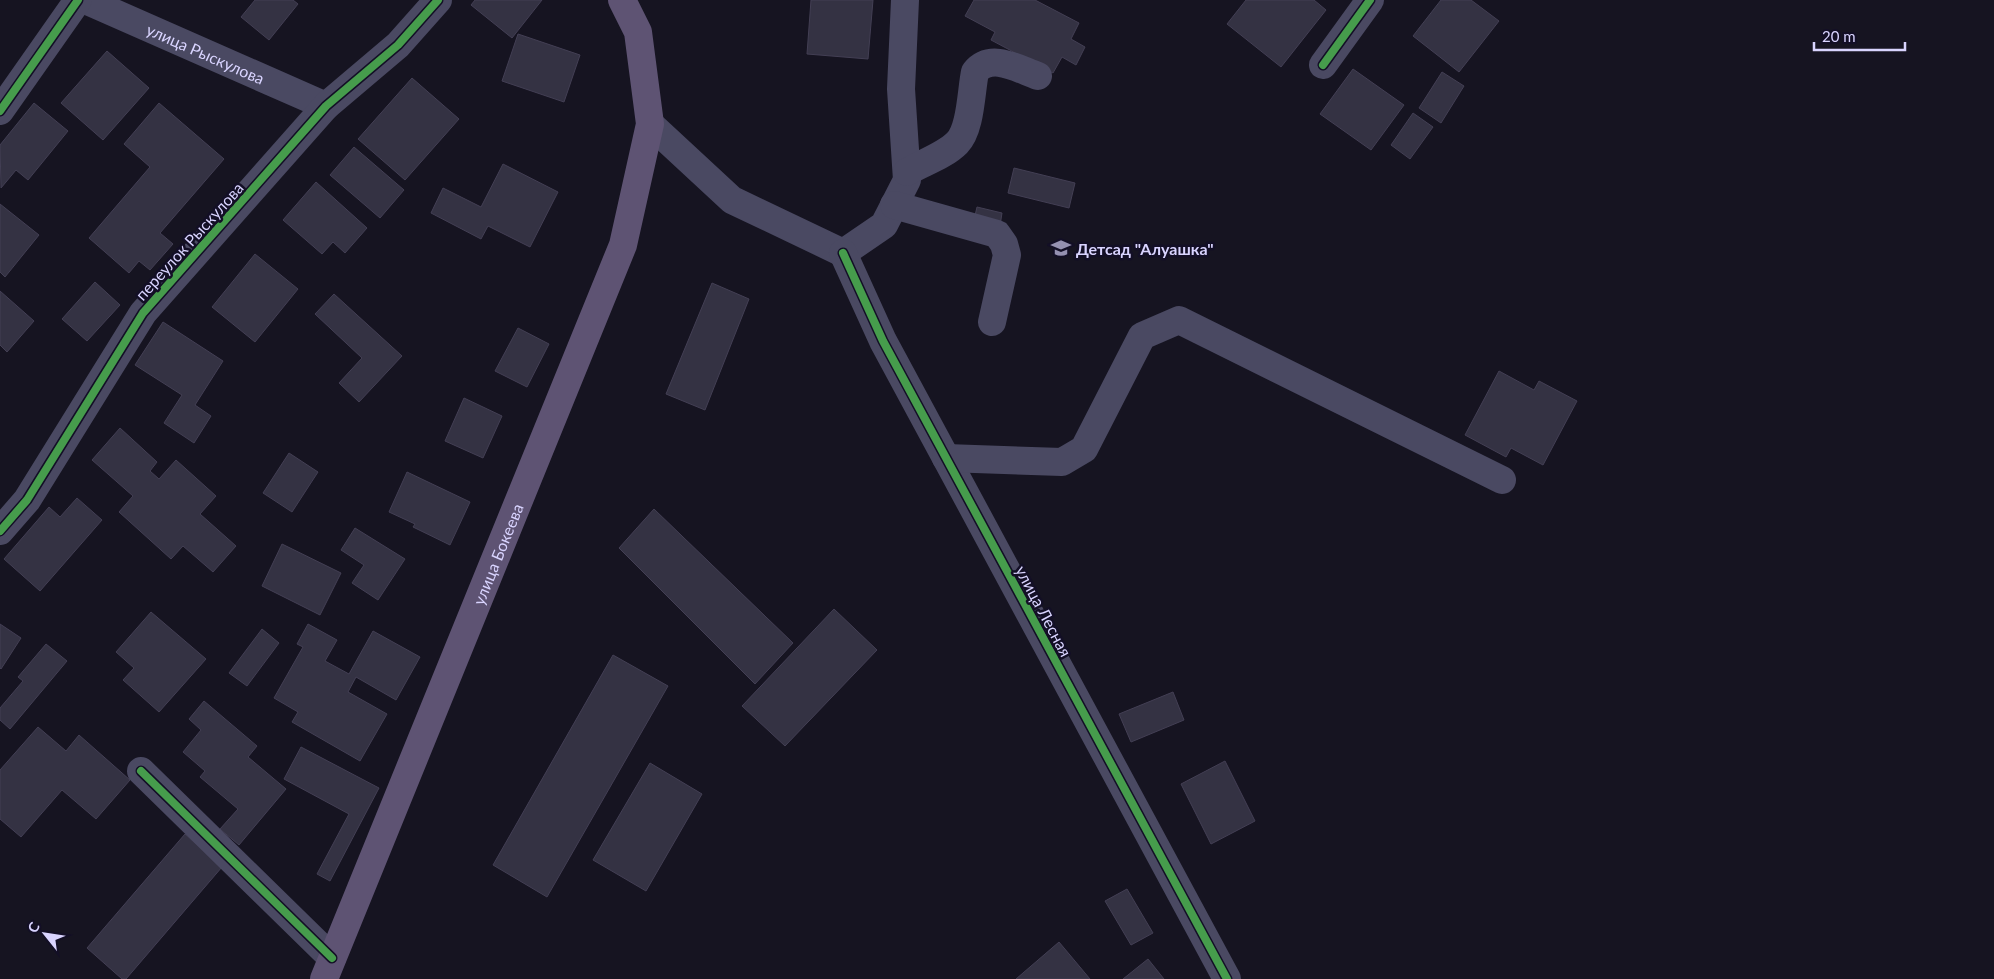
<svg xmlns="http://www.w3.org/2000/svg" width="1994" height="979" font-family="Lato,sans-serif">
<style>
.building{fill:#343243;stroke:#433f54}
.lines{fill:none;stroke-linecap:round;stroke-linejoin:round}
.minor{stroke:#4a4962;stroke-width:28}
.major{stroke:#5e5373;stroke-width:28}
.cycleway-casing{stroke:#130f26;stroke-width:11}
.cycleway{stroke:#469c4c;stroke-width:8}
.labels{text-anchor:middle;dominant-baseline:central;stroke-width:5;stroke-linejoin:round;paint-order:stroke}
.street-label{font-size:16px;fill:#d9d4ff;stroke:#130f26}
.poi-label{font-size:16px;font-weight:bold;fill:#d9d4ff;stroke:#130f26;text-anchor:start}
</style>
<rect width="100%" height="100%" fill="#161421"/>
<path class="building" d="M 255,0 L 293,0 L 298,4 L 269,40 L 241,17 Z
M 475,0 L 542,0 L 512,38 L 471,5 Z
M 811,0 L 873,0 L 868,59 L 807,54 Z
M 974,0 L 1035,0 L 1079,23 L 1071,39 L 1085,47 L 1076,65 L 1062,57 L 1053,73 L 991,40 L 995,32 L 965,16 Z
M 1246,0 L 1314,0 L 1326,10 L 1281,67 L 1227,24 Z
M 1441,0 L 1471,0 L 1499,21 L 1459,72 L 1413,36 Z
M 518,34 L 580,55 L 564,102 L 502,81 Z
M 107,51 L 149,88 L 103,140 L 61,103 Z
M 1353,69 L 1404,105 L 1371,150 L 1320,114 Z
M 1442,72 L 1464,86 L 1441,123 L 1419,108 Z
M 412,78 L 459,119 L 405,180 L 358,139 Z
M 34,103 L 68,131 L 28,180 L 16,170 L 1,188 L 0,145 Z
M 159,103 L 224,159 L 160,233 L 173,244 L 150,270 L 139,261 L 129,273 L 89,238 L 150,167 L 124,144 Z
M 1413,113 L 1433,127 L 1410,159 L 1391,145 Z
M 354,147 L 404,190 L 380,218 L 330,175 Z
M 503,164 L 558,192 L 530,247 L 488,226 L 481,239 L 431,213 L 443,188 L 481,207 Z
M 1014,168 L 1075,183 L 1069,208 L 1008,193 Z
M 316,182 L 367,228 L 345,253 L 333,242 L 322,254 L 283,220 Z
M 0,204 L 39,235 L 5,277 L 0,272 Z
M 977,207 L 1002,213 L 1000,226 L 974,220 Z
M 255,254 L 298,289 L 255,342 L 212,307 Z
M 95,282 L 120,305 L 87,341 L 62,319 Z
M 712,283 L 749,299 L 705,410 L 666,394 Z
M 0,291 L 34,321 L 7,352 L 0,345 Z
M 334,294 L 402,356 L 359,402 L 339,383 L 362,358 L 315,314 Z
M 163,322 L 223,361 L 195,405 L 211,416 L 194,443 L 164,423 L 182,395 L 135,365 Z
M 518,328 L 549,344 L 527,387 L 495,371 Z
M 1499,371 L 1534,390 L 1539,381 L 1577,401 L 1543,465 L 1511,448 L 1506,457 L 1465,435 Z
M 464,398 L 502,416 L 483,458 L 445,441 Z
M 120,428 L 157,462 L 150,471 L 159,479 L 176,460 L 216,496 L 200,514 L 236,546 L 213,572 L 183,546 L 171,559 L 119,512 L 133,496 L 92,460 Z
M 289,453 L 318,472 L 292,512 L 263,493 Z
M 407,472 L 470,502 L 450,545 L 413,527 L 415,524 L 389,512 Z
M 77,498 L 102,520 L 40,591 L 4,559 L 49,507 L 60,517 Z
M 654,509 L 793,643 L 755,684 L 619,548 Z
M 355,528 L 405,559 L 378,600 L 352,583 L 364,565 L 341,550 Z
M 282,544 L 341,573 L 320,615 L 262,586 Z
M 834,609 L 877,650 L 785,746 L 742,706 Z
M 151,612 L 206,659 L 159,712 L 123,680 L 134,668 L 116,652 Z
M 0,624 L 21,638 L 1,669 L 0,668 Z
M 308,624 L 337,640 L 325,661 L 349,674 L 373,631 L 420,657 L 396,700 L 356,677 L 348,692 L 387,714 L 360,761 L 292,722 L 298,712 L 274,698 L 303,647 L 297,644 Z
M 262,629 L 279,643 L 247,686 L 229,673 Z
M 46,644 L 67,661 L 10,729 L 0,720 L 0,708 L 23,681 L 18,677 Z
M 613,655 L 668,686 L 547,897 L 493,865 Z
M 1173,692 L 1184,720 L 1131,742 L 1119,714 Z
M 204,701 L 257,746 L 248,757 L 286,789 L 239,845 L 220,829 L 238,809 L 200,777 L 205,771 L 183,752 L 201,730 L 189,719 Z
M 38,727 L 66,751 L 79,735 L 130,780 L 96,819 L 62,790 L 21,837 L 0,819 L 0,770 Z
M 301,747 L 379,788 L 330,881 L 317,874 L 349,814 L 284,779 Z
M 1225,761 L 1255,821 L 1211,844 L 1181,784 Z
M 650,763 L 702,794 L 646,891 L 593,860 Z
M 185,834 L 222,867 L 126,979 L 122,979 L 87,948 Z
M 1127,889 L 1153,933 L 1131,945 L 1105,901 Z
M 1059,942 L 1090,979 L 1016,979 Z
M 1148,959 L 1164,979 L 1123,979 Z"/>
<g class="lines">
<g class="minor">
<path id="s1" d="M 85,0 L 326,106"/>
<path d="M 1323,65 L 1370,0"/>
<path d="M 0,111 L 78,0"/>
<path d="M 650,124 L 732,200 L 843,253 L 884,225 L 907,180 L 901,89 L 905,0"/>
<path d="M 907,172 C 922,163 944,156 957,143 C 971,129 971,91 975,72 C 991,52 1018,69 1038,76"/>
<path d="M 894,205 L 997,234 L 1004,244 L 1007,255 L 992,322"/>
<path d="M 843,253 L 883,341 L 1227,979"/>
<path d="M 946,458 L 1062,462 L 1084,449 L 1142,336 L 1179,320 L 1502,480"/>
<path d="M 0,531 L 27,500 L 143,313 L 326,106 L 398,45 L 438,0"/>
<path d="M 141,771 L 332,958"/>
</g>
<path class="major" id="s2" d="M 324,979 L 623,245 L 650,124 L 638,32 L 622,0"/>
<defs>
<path id="cycleway" d="M 1323,65 L 1370,0
M 0,111 L 78,0
M 843,253 L 883,341 L 1227,979
M 0,531 L 27,500 L 143,313 L 326,106 L 398,45 L 438,0
M 141,771 L 332,958"/>
</defs>
<use href="#cycleway" class="cycleway-casing"/>
<use href="#cycleway" class="cycleway"/>
</g>
<defs>
<symbol id="school-bare" viewBox="-9 -9 18 18"><path d="M0-5L7-2L0 1L-7-2ZM-4 1L0 2.5L4 1V4Q0 6-4 4Z" fill="#9591b1" stroke="#130f26" stroke-width="2.5" paint-order="stroke"/></symbol>
</defs>
<g fill-rule="evenodd">
<use href="#school-bare" x="1047" y="234" width="28" height="28"/>
</g>
<g class="labels">
<g class="street-label">
<text stroke="none"><textPath href="#s1" startOffset="132">улица Рыскулова</textPath></text>
<text transform="translate(189 241) rotate(-48)">переулок Рыскулова</text>
<text stroke="none"><textPath href="#s2" startOffset="459">улица Бокеева</textPath></text>
<text transform="translate(1044 611) rotate(62)">улица Лесная</text>
</g>
<g class="poi-label">
<text x="1076" y="248">Детсад "Алуашка"</text>
</g>
</g>
<g transform="translate(45 934) rotate(300)" stroke="#130f26" stroke-width="4" paint-order="stroke">
<path d="M0-4L9 19L0 12L-9 19Z" fill="#d9d4ff"/>
<text y="-8" font-size="14" font-weight="bold" text-anchor="middle" fill="#d9d4ff">С</text>
</g>
<path d="M1814 42v8h91v-8" fill="none" stroke="#d9d4ff" stroke-width="2.5"/>
<text x="1822" y="42" font-size="15" fill="#d9d4ff" stroke="#130f26" stroke-width="4" paint-order="stroke">20 m</text>
</svg>
